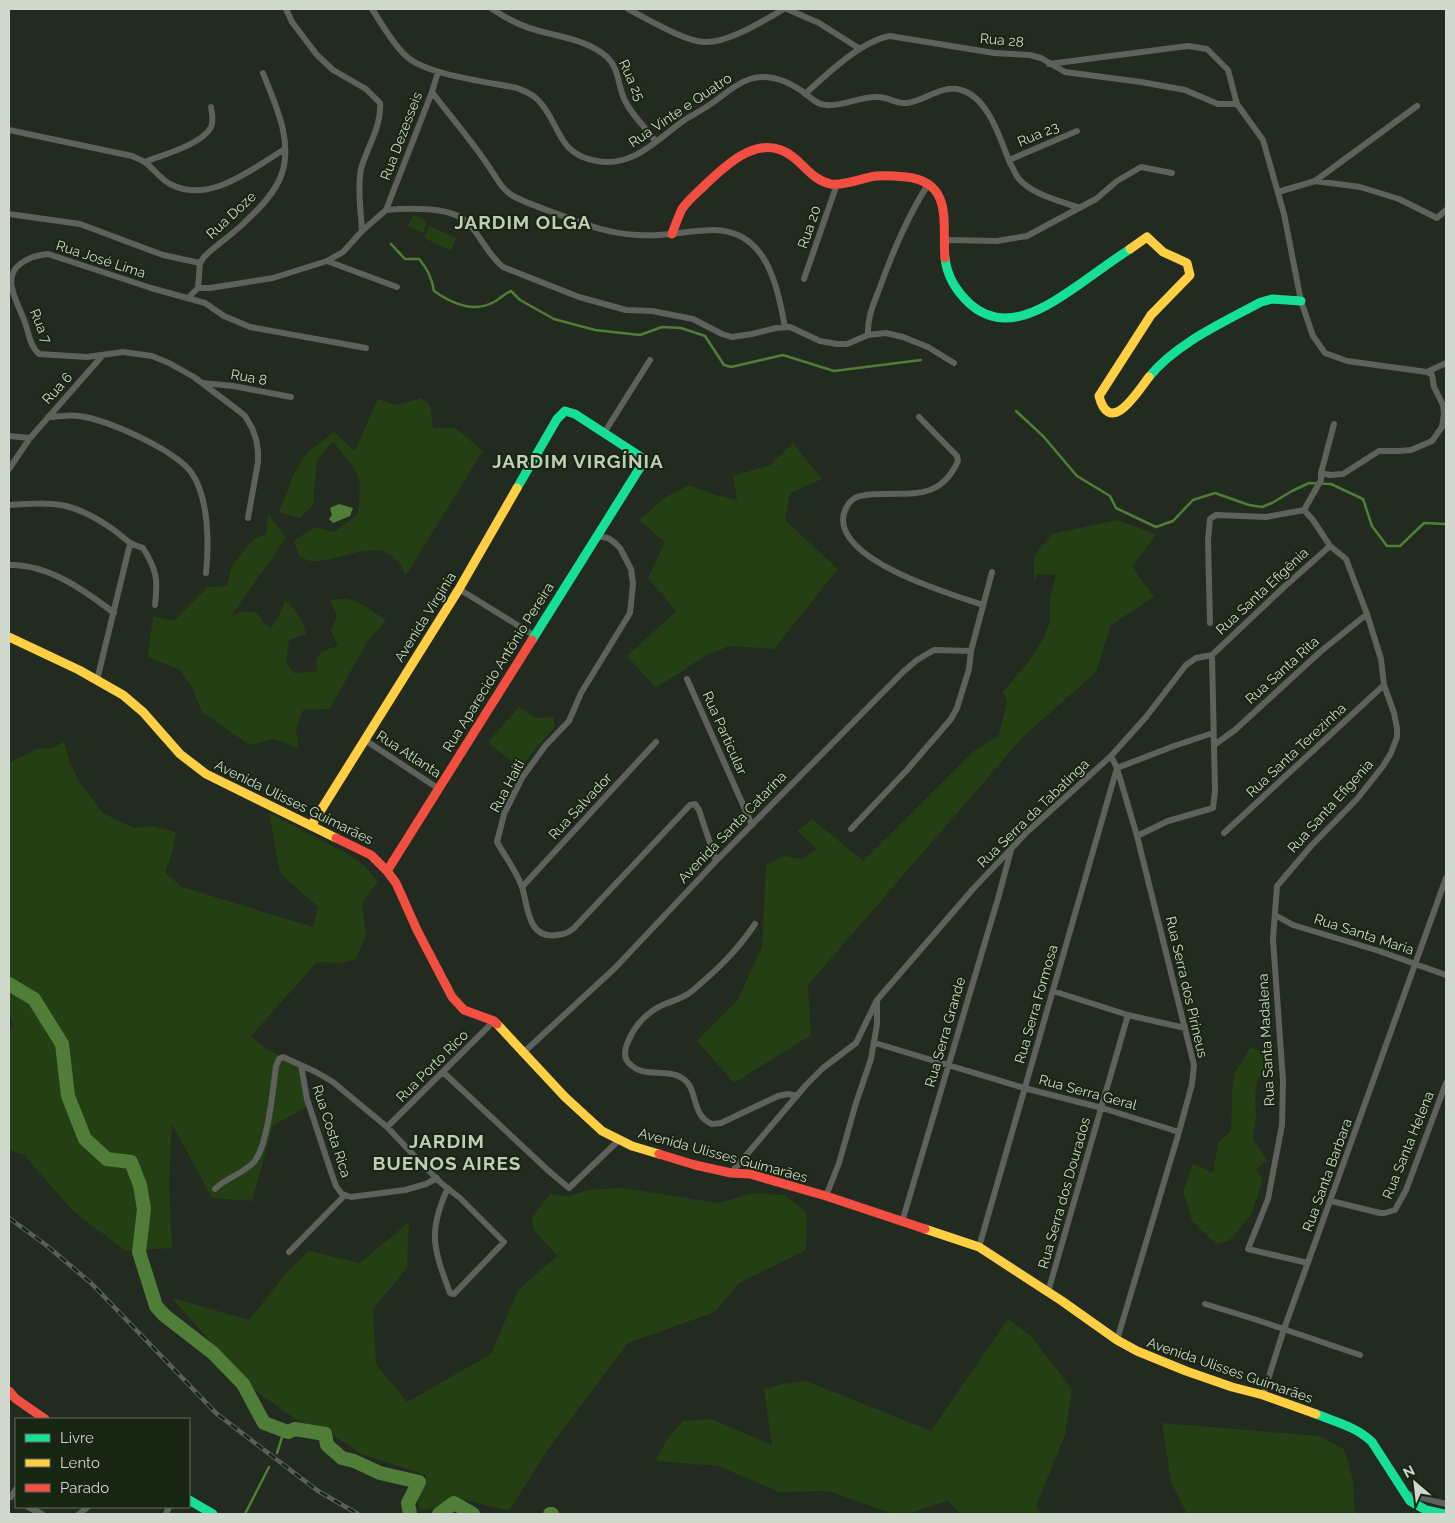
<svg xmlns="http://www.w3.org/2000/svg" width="1455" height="1523" font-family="Raleway,sans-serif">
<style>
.green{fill:#233f13}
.water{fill:#507e39}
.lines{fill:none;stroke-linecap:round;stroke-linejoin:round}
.stream{stroke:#507e39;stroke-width:2.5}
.river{stroke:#507e39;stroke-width:14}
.street{stroke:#5e615c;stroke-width:6}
.fast{stroke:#16e098;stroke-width:9}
.slow{stroke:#ffcf43;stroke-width:9}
.jam{stroke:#f24e42;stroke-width:9}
.rail-casing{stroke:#5a6059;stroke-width:4.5}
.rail{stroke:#182512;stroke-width:2.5;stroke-dasharray:8;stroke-linecap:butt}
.labels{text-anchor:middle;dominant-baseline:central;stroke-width:4;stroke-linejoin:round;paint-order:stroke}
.street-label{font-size:14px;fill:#d0d9cc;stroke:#182512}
.district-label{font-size:19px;font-weight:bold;letter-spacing:1px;fill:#becfb6;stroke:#182512}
</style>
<rect width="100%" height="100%" fill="#232a20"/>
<path class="green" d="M 413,215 L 427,221 L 423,233 L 408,226 Z
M 430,226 L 456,238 L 451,251 L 424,238 Z
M 421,398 L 430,405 L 433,428 L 455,428 L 483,451 L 406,575 C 403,570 400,563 395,559 C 376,536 335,565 310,561 C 306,560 302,557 299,556 L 294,541 L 314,527 L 334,532 L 358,514 L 360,485 L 357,473 L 333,441 L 317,460 L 313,505 L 300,518 L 279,512 L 295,471 L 308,452 L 334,432 L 355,451 L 378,399 L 396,405 Z
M 793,443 L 822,479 L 790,493 L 785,520 L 838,569 L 774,649 L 729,646 L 705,656 L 656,688 L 627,656 L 676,611 L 648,578 L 665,542 L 639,520 L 666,497 L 689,485 L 712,494 L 737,500 L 733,476 L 770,465 Z
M 268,514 L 286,538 L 231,616 L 243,611 L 258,613 L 263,622 L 271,628 L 279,616 L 285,600 C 296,611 303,619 306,634 L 289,640 L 286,663 L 294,673 L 317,671 L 316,660 L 322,651 L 338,646 L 331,631 L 337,616 L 330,601 C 351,593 369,608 386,621 L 368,640 L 330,709 L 303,710 L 296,729 L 299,749 L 275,739 L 249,745 L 202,712 L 191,685 L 178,669 L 148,657 L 153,616 L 174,621 L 208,587 L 227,586 L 232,565 L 254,539 L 266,534 Z
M 1117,520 L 1156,534 L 1132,567 L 1154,597 L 1111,625 L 1096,672 L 1023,737 L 808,985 L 811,1035 L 734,1083 L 697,1041 L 737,1001 L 762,947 L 766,865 L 784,856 L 802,859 L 817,849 L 797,831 L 812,819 L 863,861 L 974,751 L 999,735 L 1007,701 L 1003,692 L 1029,661 L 1043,640 L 1050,622 L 1050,599 L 1056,575 L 1038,574 L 1034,581 L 1034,556 L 1052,534 Z
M 519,707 L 536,718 L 553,717 L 555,727 L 537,747 L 520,769 L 488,742 Z
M 64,742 L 70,763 L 81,784 L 103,813 L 134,828 L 152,826 L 176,832 L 173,850 L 165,873 L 182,887 L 313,927 L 318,907 L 280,873 L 269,813 L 346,853 L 364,865 L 378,882 L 371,890 L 362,904 L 366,935 L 356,959 L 343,963 L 317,962 L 251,1036 L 265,1048 L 301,1067 L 307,1107 L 273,1125 L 252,1201 L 212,1198 L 172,1124 L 169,1182 L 172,1248 L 126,1251 L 73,1211 L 24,1155 L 9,1150 L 9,1030 L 14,1025 L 9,1016 L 9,763 L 37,749 L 51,748 Z
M 1250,1048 L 1271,1053 L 1257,1082 L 1255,1096 L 1256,1116 L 1253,1139 L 1267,1160 L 1256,1169 L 1263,1180 L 1251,1215 L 1229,1241 L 1216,1244 L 1192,1221 L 1183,1191 L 1193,1164 L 1213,1173 L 1218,1143 L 1231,1131 L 1232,1091 L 1235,1072 Z
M 623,1188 L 718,1203 L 753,1193 L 785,1195 L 807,1213 L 806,1250 L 739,1283 L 715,1312 L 628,1343 L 549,1448 L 509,1511 L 453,1497 L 443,1506 L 421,1511 L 417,1500 L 426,1475 L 361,1454 L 329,1432 L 295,1419 L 250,1387 L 172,1298 L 249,1320 L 286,1273 L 309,1251 L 360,1263 L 409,1222 L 407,1268 L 373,1309 L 376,1364 L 407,1402 L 491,1354 L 518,1290 L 557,1256 L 533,1229 L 532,1218 L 550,1194 L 569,1196 L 588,1190 Z
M 1008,1319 L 1031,1336 L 1072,1389 L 1065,1435 L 1036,1506 L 1043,1514 L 960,1514 L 948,1501 L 907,1514 L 894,1514 L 828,1491 L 779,1492 L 718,1466 L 655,1461 L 667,1440 L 683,1421 L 711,1419 L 772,1445 L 764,1389 L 782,1384 L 806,1381 L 931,1431 Z
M 1162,1423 L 1320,1436 L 1344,1449 L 1353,1480 L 1355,1514 L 1187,1514 L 1171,1482 Z"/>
<path class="water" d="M 339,504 L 353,508 L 350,516 L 333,523 L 329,519 L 332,515 L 330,508 Z"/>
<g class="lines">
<path class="stream" d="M 391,244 L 405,259 L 419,259 C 428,269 432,278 434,291 C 451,303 474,313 494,302 C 500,299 504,294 511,291 L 520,300 L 554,319 L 595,330 L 640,335 L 662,327 L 681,328 L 705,336 L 724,365 L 731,367 L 783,355 L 834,371 L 921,360
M 1016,411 L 1043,436 L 1077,476 L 1110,496 L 1116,508 L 1156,527 L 1173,521 L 1193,500 L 1215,493 L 1249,505 L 1262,507 L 1272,503 L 1292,491 L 1309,483 L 1331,484 L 1363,499 L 1372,526 L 1387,546 L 1400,546 L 1424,523 L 1446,524
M 277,1453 L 284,1431
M 245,1514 L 269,1467"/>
<path class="river" d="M 9,984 L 34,999 L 62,1044 L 68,1096 L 85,1139 L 107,1159 L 131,1162 L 140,1185 L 144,1209 L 139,1252 L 156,1306 L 164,1315 L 213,1353 L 243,1384 L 264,1423 L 288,1432 L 295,1429 L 325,1434 L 327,1445 L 342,1458 L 354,1461 L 380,1473 L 419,1482 L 408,1503 L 410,1514
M 439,1514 L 454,1503 L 473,1514
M 550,1514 L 552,1514"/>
<path class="street" d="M 286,9 L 292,22 L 317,55 L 333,70 L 366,89 L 380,103 C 382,126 367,147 361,169 C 357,187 361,212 362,231
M 372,9 C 382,24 392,43 406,56 C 426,75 489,82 517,88 C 524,91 531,93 537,99 C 561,122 555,154 597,161 C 634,168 658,138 686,119 C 696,113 706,108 715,101 C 726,93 737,83 750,79 C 770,73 791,83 806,94 C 812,99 818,105 826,105 C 843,107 860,96 878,97 C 888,97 897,104 907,103 C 925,101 942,84 961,90 C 989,98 1000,139 1010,163 C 1013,168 1015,174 1019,179 C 1033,195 1060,201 1080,208
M 492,9 C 506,18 520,26 536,30 C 560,37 588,40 607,57 C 618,67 618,83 623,96 C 629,113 646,127 656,142
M 628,9 C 646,18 687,43 706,42 C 730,42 763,21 784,9
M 787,9 L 819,23 L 860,49
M 1049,64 L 1188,46 L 1207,49 L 1228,70 L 1237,104 L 1263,140 L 1284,214 L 1301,301 L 1313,336 L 1325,353 L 1347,361 L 1427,372 L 1432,375 L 1434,387 L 1443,405 L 1444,414 L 1442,427 L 1432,441 L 1411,450 L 1399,451 L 1379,451 L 1343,474 L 1330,475 L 1321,473
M 432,92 C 450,116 470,139 487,164 C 495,175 501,189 513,196 C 526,203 541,208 555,213 C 584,224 608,234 639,235 C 664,237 689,230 714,230 C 767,231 777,285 785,327
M 805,94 C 827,74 861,41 890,36 L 994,53 L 1030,55 L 1041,58 L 1065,72 L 1141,82 L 1185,90 L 1218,104 L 1237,104
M 9,130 L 132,156 C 136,158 142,160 146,163 C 155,170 161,180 172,185 C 211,204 253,168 285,149
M 1009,160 L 1077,131
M 145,162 C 162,155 203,144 211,127 C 214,120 212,114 211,107
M 1315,181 L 1360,187 L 1399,199 L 1437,218 L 1446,210
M 1278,192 L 1315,181 L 1417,106
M 386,210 C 408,208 454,206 469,224 C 482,238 488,255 503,267 L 579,297 L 626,310 L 652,311 L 693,319 L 722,334 L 732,337 L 752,334 L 776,328 L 790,327 L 820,341 L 837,344 L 847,344 L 868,335 L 886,333 L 903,337 L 928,347 L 954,363
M 9,214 L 80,224 L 163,255 L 200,263
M 945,240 L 997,241 L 1027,236 L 1096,199 L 1117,181 L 1141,167 L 1172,173
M 327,261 L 397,287
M 804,279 L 837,184
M 198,288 L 200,263 L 204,257 C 216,245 232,235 245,222 C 259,209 276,192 282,173 C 293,140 275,104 263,73
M 188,298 L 198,288 L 210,288 L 273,278 L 327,261 L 343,252 L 362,231 L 386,210 L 432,92 L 438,72
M 868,335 C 867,317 874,303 880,287 C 893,251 908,215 929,183
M 1427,372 L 1446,363
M 203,383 L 233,386 L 291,397
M 48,417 C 58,417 69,414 79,416 C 108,420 173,449 191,472 C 209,497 209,544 206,573
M 919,417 L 957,456 L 958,461 C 941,498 917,493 881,494 C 873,494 863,494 855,498 C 848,502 843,512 843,520 C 844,563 950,594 983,605
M 604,433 L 650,360
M 9,436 L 30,438
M 9,469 L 30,438 L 103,355
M 9,505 C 52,501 74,502 111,528 C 125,537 125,543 143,548 C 157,570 158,580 155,605
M 1304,510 L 1313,520 L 1330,546 L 1346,559 L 1367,614 L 1381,659 L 1384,685 L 1394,713 L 1397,728 L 1397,737 L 1391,753 L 1383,766 L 1357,799 L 1311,846 L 1277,886 L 1273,939 L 1283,1081 L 1282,1125 L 1268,1199 L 1248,1249 L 1308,1263
M 1304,510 L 1321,480 L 1321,473 L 1334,424
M 248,518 L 258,462 L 258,451 L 256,439 L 252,428 L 245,416 L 239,411 L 194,377 L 169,363 L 152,356 L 123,352 L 87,357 L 39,354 C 29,345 29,332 24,320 C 18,302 1,279 20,264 C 29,257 37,255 48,254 L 151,288 L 205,303 L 224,316 L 250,327 L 366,348
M 596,536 L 608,538 L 615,543 L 620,548 L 631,569 L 633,584 L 630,613 L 581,693 L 569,721 L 545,746 L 522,778 L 504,814 L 497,842 C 504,855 517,872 522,887 C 528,905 527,940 557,935 C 565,934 568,933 574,928 L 690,805 L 695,804 L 699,810 L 716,861
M 9,565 C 48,564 84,590 114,613
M 459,589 L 535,636
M 1210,623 L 1208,540 L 1210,519 L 1216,515 L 1266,517 L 1304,510
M 1212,655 L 1284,587 L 1330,546
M 687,679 L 752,825
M 97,680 L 130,544
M 365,740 L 439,789
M 1214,745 L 1235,730 L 1320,652 L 1367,614
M 1111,756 L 1117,768 L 1137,836 L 1194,1065 L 1192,1084 L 1179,1132 L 1117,1340
M 851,829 L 907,770 L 951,719 L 957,708 L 969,669 L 971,651 L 992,572
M 1224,833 L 1384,685
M 1137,836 L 1168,821 L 1213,808 L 1215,791 L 1212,655
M 522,887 L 656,742
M 1275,915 L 1293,925 L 1379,951 L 1446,975
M 755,924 C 737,951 717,970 692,991 C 684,998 675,1000 665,1004 C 646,1012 634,1026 627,1044 C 624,1052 624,1060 631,1065 C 644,1078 667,1068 682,1078 C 699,1088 690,1115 712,1124 L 721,1123 L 778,1096 L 788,1094 L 797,1096
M 1053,991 L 1128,1015 L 1185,1028
M 875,1043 L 1024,1088 L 1102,1108 L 1179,1132
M 524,1052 L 615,968 L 716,861 L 903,672 L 917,660 L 934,650 L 971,651
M 301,1065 L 307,1099 L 331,1172 L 336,1186 L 342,1194 L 351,1197 L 405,1190 L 426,1184 L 437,1178
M 443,1072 L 551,1173 L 569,1188 L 619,1140
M 387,1127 L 494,1021
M 731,1173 L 806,1085 L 823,1068 L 856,1043 L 877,1000 L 973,889 L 1027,832 L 1111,756 L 1146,717 L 1186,665 L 1196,658 L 1212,655
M 215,1189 C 226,1178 242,1174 253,1163 C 268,1148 273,1088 276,1066 L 279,1059 L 283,1057 L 316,1072 L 333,1082 L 387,1127 L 426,1168 L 441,1183 L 460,1198 L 504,1242 L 454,1294 L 450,1293 C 434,1250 427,1232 448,1188
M 826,1196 L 839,1163 L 856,1103 L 871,1059 L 877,1024 L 877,1001
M 1331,1201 L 1380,1213 L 1385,1213 L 1395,1210 L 1406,1190 L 1446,1083
M 902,1222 L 999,895 L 1011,850
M 979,1247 L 1117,768 L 1174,746 L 1213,733
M 289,1252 L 345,1195
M 1048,1292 L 1128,1015
M 1205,1304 L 1254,1319 L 1360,1355
M 1263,1395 L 1284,1329 L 1446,878
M 1404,1493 L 1446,1504
M 11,1497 L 16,1489
M 28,1507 L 42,1514
M 79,1514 L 88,1507
M 166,1514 L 169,1507"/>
<path class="fast" d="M 945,258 C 947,277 956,291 970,304 C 1006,336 1048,306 1080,284 C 1097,272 1113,260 1130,249
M 1149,377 C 1175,344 1224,322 1261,302 L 1272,299 L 1301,301
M 517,488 L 557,419 L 565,411 L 575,414 L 641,457 L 641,466 L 532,640
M 1316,1414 C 1336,1422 1357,1427 1372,1442 L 1410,1501 L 1426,1510 L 1444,1514
M 189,1500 L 213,1514"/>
<path class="slow" d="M 1130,249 L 1147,237 L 1163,252 L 1187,263 L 1190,275 L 1151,315 L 1099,396 C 1110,438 1138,391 1149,377
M 9,637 L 79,670 L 123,695 L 143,712 L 180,754 L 206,774 L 336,838
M 311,826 L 459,589 L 517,488
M 497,1024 L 565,1097 L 602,1131 L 632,1146 L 659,1154
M 925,1229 L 979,1247 L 1062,1301 L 1117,1340 L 1137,1351 L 1186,1371 L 1232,1387 L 1263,1395 L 1316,1414"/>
<path class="jam" d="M 672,234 C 675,226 678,217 682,209 C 688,200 698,192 706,184 C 725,166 753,139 781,150 C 801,157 809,180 831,184 C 846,186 861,178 876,176 C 886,175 896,176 906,177 C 954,182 942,224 945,258
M 336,838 L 371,855 L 387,871 L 396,883 L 417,930 L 452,997 L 464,1010 L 494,1021 L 497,1024
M 387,871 L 532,640
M 659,1154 L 695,1165 L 731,1173 L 750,1174 L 826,1196 L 925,1229
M 9,1391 L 16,1399 L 45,1419"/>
<defs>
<path id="rail" d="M 9,1218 L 46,1245 L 91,1283 L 217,1414 L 318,1491 L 358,1514"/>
</defs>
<use href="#rail" class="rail-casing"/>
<use href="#rail" class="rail"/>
</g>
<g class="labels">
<g class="street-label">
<text transform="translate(1002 40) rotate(5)">Rua 28</text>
<text transform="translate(632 80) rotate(66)">Rua 25</text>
<text transform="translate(680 110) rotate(-34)">Rua Vinte e Quatro</text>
<text transform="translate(1038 134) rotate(-23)">Rua 23</text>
<text transform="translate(401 136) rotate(-69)">Rua Dezesseis</text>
<text transform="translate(231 215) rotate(-43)">Rua Doze</text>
<text transform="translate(809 227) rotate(-71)">Rua 20</text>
<text transform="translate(101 259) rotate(18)">Rua José Lima</text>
<text transform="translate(41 326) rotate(68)">Rua 7</text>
<text transform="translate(249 377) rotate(10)">Rua 8</text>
<text transform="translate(57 388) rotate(-48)">Rua 6</text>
<text transform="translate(1262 591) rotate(-43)">Rua Santa Efigênia</text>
<text transform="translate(425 617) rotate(-58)">Avenida Virginia</text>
<text transform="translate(498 667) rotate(-58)">Rua Aparecido Antônio Pereira</text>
<text transform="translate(1282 670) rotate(-42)">Rua Santa Rita</text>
<text transform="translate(725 733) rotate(66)">Rua Particular</text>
<text transform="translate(1296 750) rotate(-43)">Rua Santa Terezinha</text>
<text transform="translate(409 754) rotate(33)">Rua Atlanta</text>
<text transform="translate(507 786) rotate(-62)">Rua Haiti</text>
<text transform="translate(294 802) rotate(26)">Avenida Ulisses Guimarães</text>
<text transform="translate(580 806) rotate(-47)">Rua Salvador</text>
<text transform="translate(1330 806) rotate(-48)">Rua Santa Efigenia</text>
<text transform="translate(1033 813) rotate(-44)">Rua Serra da Tabatinga</text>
<text transform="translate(732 827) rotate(-46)">Avenida Santa Catarina</text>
<text transform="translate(1364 934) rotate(18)">Rua Santa Maria</text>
<text transform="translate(1187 987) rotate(77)">Rua Serra dos Pirineus</text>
<text transform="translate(1036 1004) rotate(-74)">Rua Serra Formosa</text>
<text transform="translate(945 1032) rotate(-74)">Rua Serra Grande</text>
<text transform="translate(1266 1040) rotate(-93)">Rua Santa Madalena</text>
<text transform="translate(432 1066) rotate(-45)">Rua Porto Rico</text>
<text transform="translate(1088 1092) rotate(15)">Rua Serra Geral</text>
<text transform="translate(332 1131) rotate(72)">Rua Costa Rica</text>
<text transform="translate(1408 1145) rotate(-68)">Rua Santa Helena</text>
<text transform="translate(723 1155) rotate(15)">Avenida Ulisses Guimarães</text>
<text transform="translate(1327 1175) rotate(-70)">Rua Santa Barbara</text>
<text transform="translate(1064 1193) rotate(-74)">Rua Serra dos Dourados</text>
<text transform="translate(1230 1370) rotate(19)">Avenida Ulisses Guimarães</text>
</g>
<g class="district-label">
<text x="523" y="222">JARDIM OLGA</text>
<text x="578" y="461">JARDIM VIRGÍNIA</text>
<text x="447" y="1141">JARDIM<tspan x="447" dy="22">BUENOS AIRES</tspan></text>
</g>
</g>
<rect width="1455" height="1523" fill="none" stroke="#d0d9cc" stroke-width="20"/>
<rect x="15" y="1418" width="175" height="90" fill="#182512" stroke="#626d5c"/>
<rect x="25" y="1434" width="25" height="8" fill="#16e098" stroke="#626d5c"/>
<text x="60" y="1443" font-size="15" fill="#d0d9cc">Livre</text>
<rect x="25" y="1459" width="25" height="8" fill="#ffcf43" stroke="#626d5c"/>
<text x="60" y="1468" font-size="15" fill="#d0d9cc">Lento</text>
<rect x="25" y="1484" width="25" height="8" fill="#f24e42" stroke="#626d5c"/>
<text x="60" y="1493" font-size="15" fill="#d0d9cc">Parado</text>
<g transform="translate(1415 1483) rotate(332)" stroke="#182512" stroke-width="4" paint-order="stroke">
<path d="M0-4L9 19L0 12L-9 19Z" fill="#d0d9cc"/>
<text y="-8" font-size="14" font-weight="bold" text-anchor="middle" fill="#d0d9cc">N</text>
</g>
</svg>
